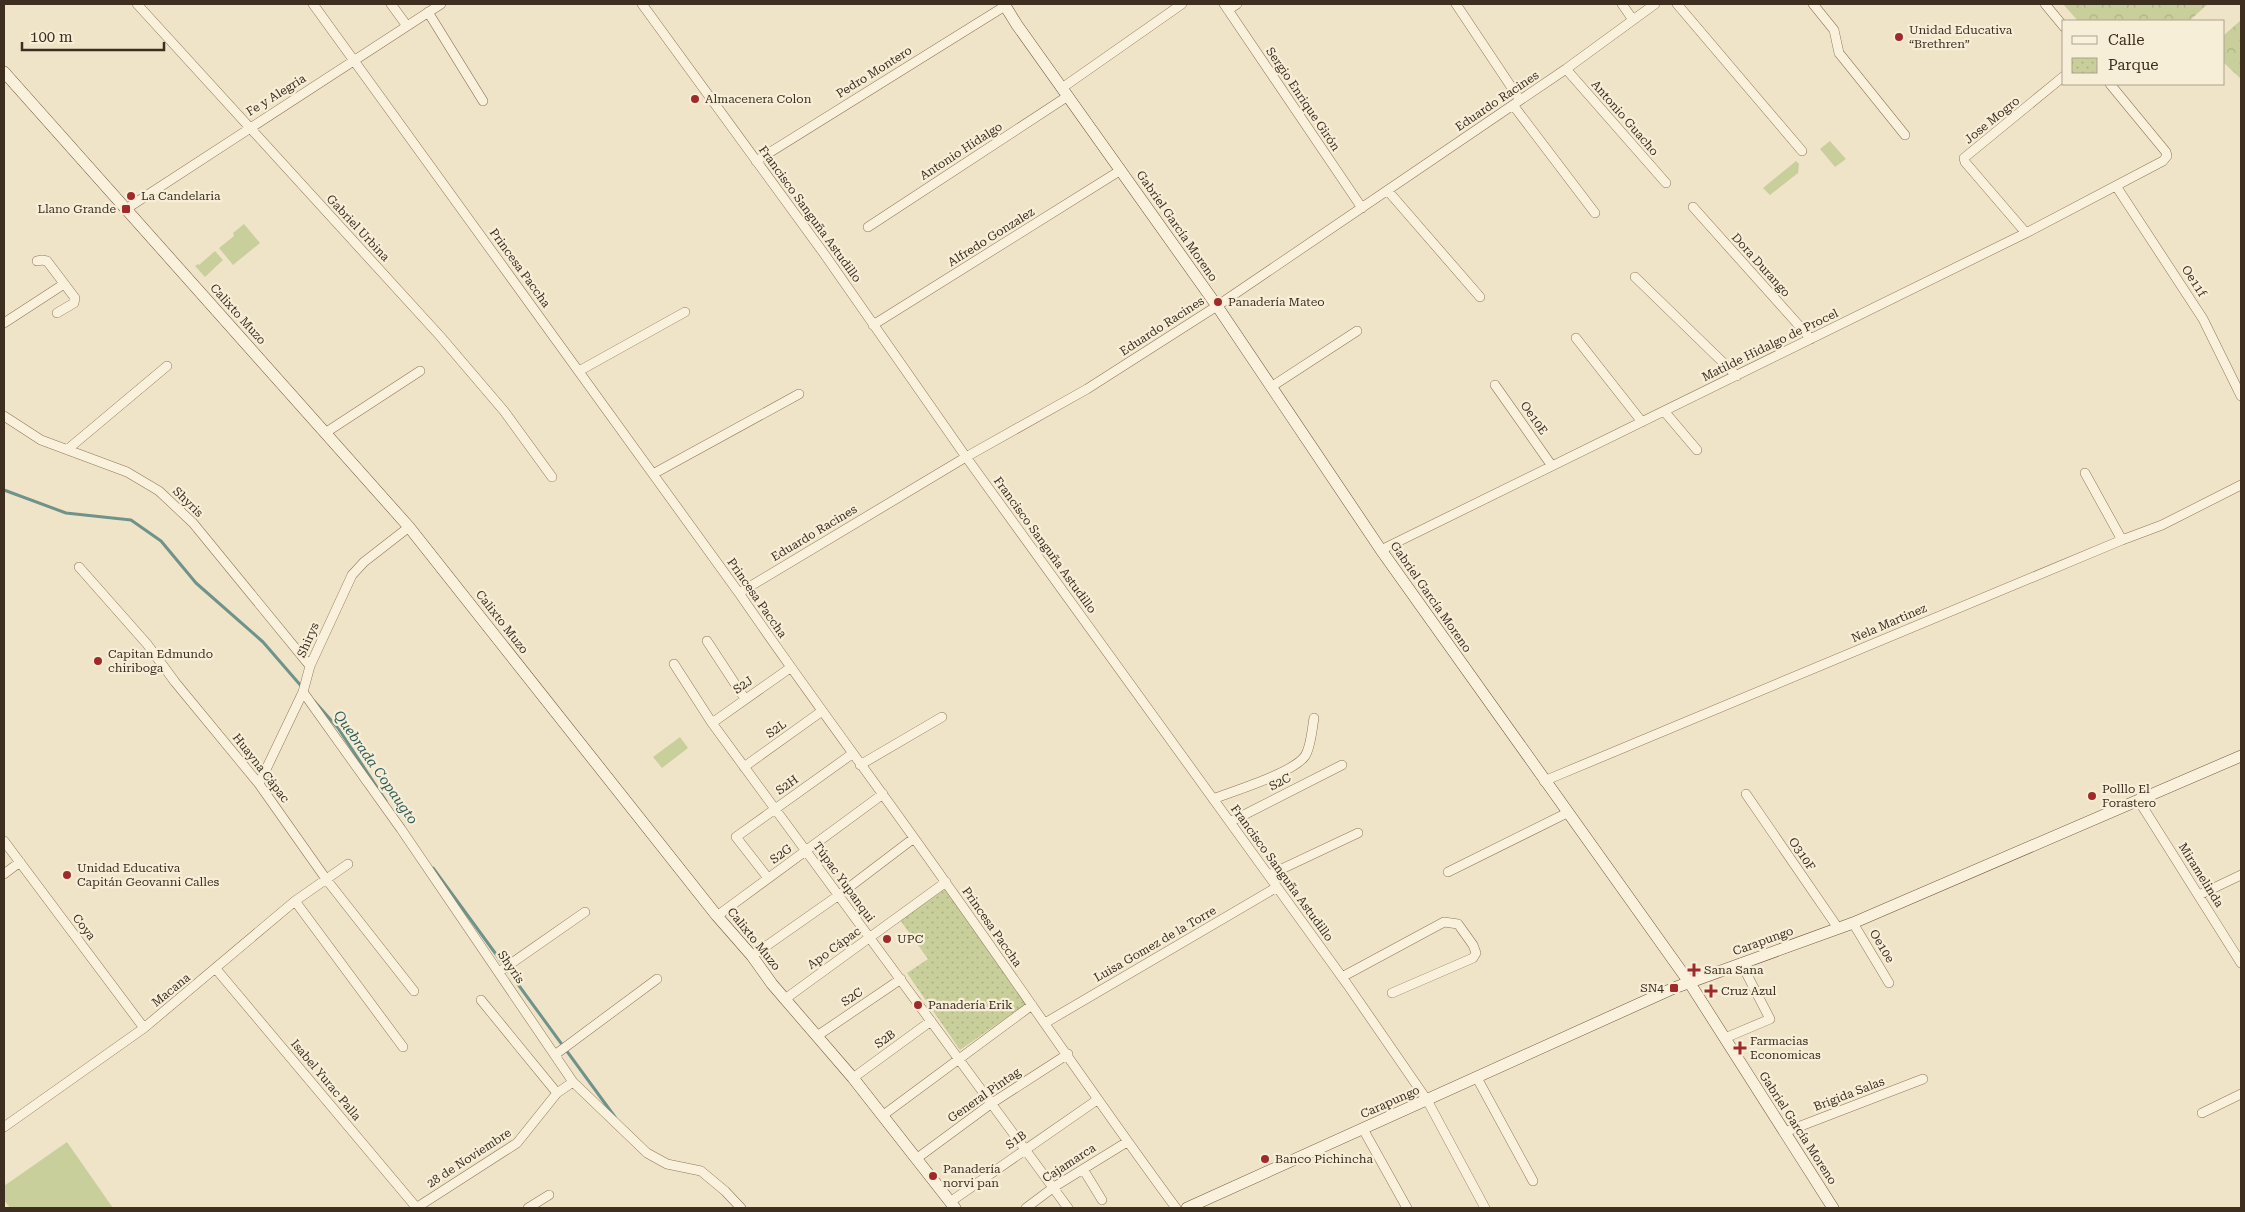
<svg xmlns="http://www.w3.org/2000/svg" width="2245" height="1212" font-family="'Roboto Serif',serif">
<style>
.green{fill:#c9cf9b}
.forest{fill:url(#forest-crowns)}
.park{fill:url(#park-dots)}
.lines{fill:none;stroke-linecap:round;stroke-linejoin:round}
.stream{stroke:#6f938a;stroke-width:3}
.street-casing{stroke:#8d765c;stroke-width:10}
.secondary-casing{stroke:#6f573f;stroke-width:12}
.street{stroke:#faf1dc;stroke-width:9}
.secondary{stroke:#faf1dc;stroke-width:11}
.poi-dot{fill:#9e2a2b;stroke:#f7eed8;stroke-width:2}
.labels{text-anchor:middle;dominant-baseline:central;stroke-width:4.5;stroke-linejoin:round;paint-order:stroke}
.poi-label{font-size:12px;fill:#3d2e20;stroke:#f7eed8;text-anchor:start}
.street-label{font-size:12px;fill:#3d2e20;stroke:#f7eed8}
.water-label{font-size:14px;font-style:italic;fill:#2f5d5a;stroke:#f7eed8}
</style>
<defs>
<pattern id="forest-crowns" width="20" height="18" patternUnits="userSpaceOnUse" patternTransform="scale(1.25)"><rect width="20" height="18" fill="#c9cf9b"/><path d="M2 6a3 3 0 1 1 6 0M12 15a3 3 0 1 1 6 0" fill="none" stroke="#aeb285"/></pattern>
<pattern id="park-dots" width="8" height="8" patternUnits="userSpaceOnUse" patternTransform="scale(1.25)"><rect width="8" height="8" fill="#c9cf9b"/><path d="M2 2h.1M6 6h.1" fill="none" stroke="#aeb285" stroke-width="1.8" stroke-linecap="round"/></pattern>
</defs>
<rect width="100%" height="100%" fill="#f0e4c8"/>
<path class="green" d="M 1830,141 L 1846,159 L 1835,167 L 1820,149 Z
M 1796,161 L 1799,164 L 1798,173 L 1770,195 L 1763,188 Z
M 244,224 L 260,243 L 233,265 L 219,248 L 234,236 L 233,233 Z
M 215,251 L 223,260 L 205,277 L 195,266 L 198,264 L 199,265 Z
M 680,737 L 688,748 L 662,768 L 653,757 Z
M 67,1142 L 113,1208 L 10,1208 L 4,1200 L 4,1186 Z"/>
<path class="forest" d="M 2063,4 L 2208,4 L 2189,21 L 2078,21 Z
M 2241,20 L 2241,79 L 2224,63 L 2224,35 Z"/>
<path class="park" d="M 945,889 L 1026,1004 L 960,1050 L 907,973 L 928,959 L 900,920 Z"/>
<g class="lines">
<path class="stream" d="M 4,490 L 66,513 L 131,520 L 161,541 L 196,583 L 263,642 L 302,687
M 314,701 L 338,728 L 386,801
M 433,868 L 615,1117"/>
<defs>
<path id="street" d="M 137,4 L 440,336 L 504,411 L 552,477
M 313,4 L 739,593 C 806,691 878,786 946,883 C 1023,991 1097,1101 1176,1208
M 391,4 L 407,26
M 642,4 L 825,255 L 966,457 L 1347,984 L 1427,1100 L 1485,1208
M 1224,4 L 1362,208
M 1456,4 L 1520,100
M 1622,4 L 1633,20
M 1677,4 L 1802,151
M 1813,4 L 1834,30 L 1839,53 L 1905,135
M 2045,4 L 2064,27
M 1228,10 L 1237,4
M 428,12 L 483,101
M 1566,69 L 1666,183
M 1062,88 L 1182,4
M 1513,105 L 1595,213
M 756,161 L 1005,6
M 2116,186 L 2203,319 L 2241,396
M 1388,191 L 1480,297
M 1693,207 L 1811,339
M 126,209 L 441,4
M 868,227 L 1068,96
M 2026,233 L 1965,162 L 1964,158 L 2064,76
M 37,261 L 42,260 L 47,261 L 75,298 L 74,303 L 57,313
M 1635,277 L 1737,376
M 4,323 L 64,284
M 873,325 L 1121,170
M 1576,338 L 1642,422
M 579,371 L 685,312
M 1495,385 L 1552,466
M 1271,387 L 1357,331
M 1664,411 L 1697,450
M 4,416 L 41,440 L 127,472 L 159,491 L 193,523 L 310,666
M 325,433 L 420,371
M 68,449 L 167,366
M 2085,473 L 2122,540
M 653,474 L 799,394
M 1381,550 L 2026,233 L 2163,161 L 2167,156 L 2166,152 L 2110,84
M 79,567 L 147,644 L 175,682 L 259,784 L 326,879 L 414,991
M 739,593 L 966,457 L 1087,389 L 1217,306 L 1566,69 L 1655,4
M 707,641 L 745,699
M 674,664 L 712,723 L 1068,1208
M 303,692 L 401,829 L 573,1082 L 647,1153 L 667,1164 L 701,1171 L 725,1191 L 741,1208
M 712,723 L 790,668
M 860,765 L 942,717
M 744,767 L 822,711
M 1544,781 L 2122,540 L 2162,525 L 2241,485
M 259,784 L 303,692 L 310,666 L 352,575 L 364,562 L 409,527
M 1746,794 L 1838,928
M 1213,799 C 1234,791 1293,773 1305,756 C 1311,747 1312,729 1314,718
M 2139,801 L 2241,963
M 1230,822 L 1342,765
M 4,841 L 144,1028
M 1448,872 L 1567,813
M 4,874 L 20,862
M 1269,875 L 1358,833
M 768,878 L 736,837 L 852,754
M 2199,895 L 2241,875
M 295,901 L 403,1047
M 717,916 L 883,794
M 1853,923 L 1889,983
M 752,956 L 839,895 L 914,838
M 216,969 L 416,1207
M 499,972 L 585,912
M 1342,977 L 1444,922 L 1458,924 L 1473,945 L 1476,953 L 1473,958 L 1392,993
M 785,999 L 946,882
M 481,1000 L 557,1093
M 1045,1023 L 1277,887
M 817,1036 L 901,979
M 1725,1038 L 1770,1019 L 1741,963
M 556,1054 L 657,979
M 853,1078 L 931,1021
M 1477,1078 L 1533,1181
M 2202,1113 L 2241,1094
M 882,1116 L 1032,1005
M 4,1127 L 144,1028 L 295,901 L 348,864
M 1363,1129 L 1407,1208
M 1785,1132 L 1923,1079
M 916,1159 L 992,1103 L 1068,1054
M 1083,1169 L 1102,1200
M 950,1202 L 1097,1100
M 416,1208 L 517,1143 L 557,1093 L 573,1082
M 528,1208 L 549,1195
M 1026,1208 L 1054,1187 L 1127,1142"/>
<path id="secondary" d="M 1004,4 L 1017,25 L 1217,306 L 1381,550 L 1689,982 L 1833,1208
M 4,72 L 409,527 L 717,916 L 752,956 L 772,984 L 853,1078 L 955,1208
M 1187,1208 L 1674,988 L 1853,923 L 2241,756"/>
</defs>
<use href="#street" class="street-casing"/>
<use href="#secondary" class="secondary-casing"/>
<use href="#street" class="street"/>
<use href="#secondary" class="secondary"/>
</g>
<g class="poi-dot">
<circle cx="1899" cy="37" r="5"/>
<circle cx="695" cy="99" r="5"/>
<circle cx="131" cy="196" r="5"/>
<rect x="121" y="204" width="10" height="10" rx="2.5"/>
<circle cx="1218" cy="302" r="5"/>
<circle cx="98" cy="661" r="5"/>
<circle cx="2092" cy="796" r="5"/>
<circle cx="67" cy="875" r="5"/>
<circle cx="887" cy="939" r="5"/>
<path d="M1691.5 962.5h5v5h5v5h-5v5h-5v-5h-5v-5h5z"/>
<rect x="1669" y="983" width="10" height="10" rx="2.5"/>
<path d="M1708.5 983.5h5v5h5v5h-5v5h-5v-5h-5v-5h5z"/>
<circle cx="918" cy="1005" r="5"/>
<path d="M1737.5 1040.5h5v5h5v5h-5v5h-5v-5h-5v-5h5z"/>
<circle cx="1265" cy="1159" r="5"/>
<circle cx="933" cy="1176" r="5"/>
</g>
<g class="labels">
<g class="poi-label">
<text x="1909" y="30">Unidad Educativa<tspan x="1909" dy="14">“Brethren”</tspan></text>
<text x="705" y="99">Almacenera Colon</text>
<text x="141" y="196">La Candelaria</text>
<text x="116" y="209" text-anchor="end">Llano Grande</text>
<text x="1228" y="302">Panadería Mateo</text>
<text x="108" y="654">Capitan Edmundo<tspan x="108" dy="14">chiriboga</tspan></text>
<text x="2102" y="789">Polllo El<tspan x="2102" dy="14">Forastero</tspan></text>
<text x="77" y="868">Unidad Educativa<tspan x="77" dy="14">Capitán Geovanni Calles</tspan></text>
<text x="897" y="939">UPC</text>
<text x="1704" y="970">Sana Sana</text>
<text x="1664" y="988" text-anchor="end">SN4</text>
<text x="1721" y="991">Cruz Azul</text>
<text x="928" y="1005">Panadería Erik</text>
<text x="1750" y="1041">Farmacias<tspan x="1750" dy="14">Economicas</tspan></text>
<text x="1275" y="1159">Banco Pichincha</text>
<text x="943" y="1169">Panadería<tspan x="943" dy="14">norvi pan</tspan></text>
</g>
<g class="street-label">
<text transform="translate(874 72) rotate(-32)">Pedro Montero</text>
<text transform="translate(276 95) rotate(-32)">Fe y Alegria</text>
<text transform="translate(1303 99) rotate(56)">Sergio Enrique Girón</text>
<text transform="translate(1497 101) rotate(-34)">Eduardo Racines</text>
<text transform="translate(1625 118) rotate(49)">Antonio Guacho</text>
<text transform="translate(1992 120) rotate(-39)">Jose Mogro</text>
<text transform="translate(961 151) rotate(-33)">Antonio Hidalgo</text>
<text transform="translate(810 214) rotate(54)">Francisco Sanguña Astudillo</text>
<text transform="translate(1177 226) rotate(55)">Gabriel García Moreno</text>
<text transform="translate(358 228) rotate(47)">Gabriel Urbina</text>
<text transform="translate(991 237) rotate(-32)">Alfredo Gonzalez</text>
<text transform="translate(1761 265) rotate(48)">Dora Durango</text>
<text transform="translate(520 268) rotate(54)">Princesa Paccha</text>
<text transform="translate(2194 281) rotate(57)">Oe11f</text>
<text transform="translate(238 314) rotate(48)">Calixto Muzo</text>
<text transform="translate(1162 326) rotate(-33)">Eduardo Racines</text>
<text transform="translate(1770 345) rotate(-26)">Matilde Hidalgo de Procel</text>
<text transform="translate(1534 418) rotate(55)">Oe10E</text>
<text transform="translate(188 502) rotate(44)">Shyris</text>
<text transform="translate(814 533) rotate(-31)">Eduardo Racines</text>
<text transform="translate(1045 545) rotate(54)">Francisco Sanguña Astudillo</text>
<text transform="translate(1431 597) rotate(55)">Gabriel García Moreno</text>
<text transform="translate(757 598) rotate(55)">Princesa Paccha</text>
<text transform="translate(502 622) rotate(52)">Calixto Muzo</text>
<text transform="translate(1889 623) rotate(-23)">Nela Martinez</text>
<text transform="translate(308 640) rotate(-66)">Shirys</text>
<text transform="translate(743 685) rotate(-35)">S2J</text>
<text transform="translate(776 729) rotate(-35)">S2L</text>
<text transform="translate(261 768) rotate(52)">Huayna Cápac</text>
<text transform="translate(1280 782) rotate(-27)">S2C</text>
<text transform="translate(787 785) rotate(-36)">S2H</text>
<text transform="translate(781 854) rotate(-36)">S2G</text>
<text transform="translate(1802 854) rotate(56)">O310F</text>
<text transform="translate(1282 873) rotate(54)">Francisco Sanguña Astudillo</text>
<text transform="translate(2201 875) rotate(58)">Miramelinda</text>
<text transform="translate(844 882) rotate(54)">Túpac Yupanqui</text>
<text transform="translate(84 927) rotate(53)">Coya</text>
<text transform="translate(992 927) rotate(55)">Princesa Paccha</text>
<text transform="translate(754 939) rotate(51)">Calixto Muzo</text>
<text transform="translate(1763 941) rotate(-20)">Carapungo</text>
<text transform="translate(1155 944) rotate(-30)">Luisa Gomez de la Torre</text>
<text transform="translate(1882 946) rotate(59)">Oe10e</text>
<text transform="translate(834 948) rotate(-36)">Apo Cápac</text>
<text transform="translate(511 967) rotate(55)">Shyris</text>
<text transform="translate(171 990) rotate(-39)">Macana</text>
<text transform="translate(852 997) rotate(-34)">S2C</text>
<text transform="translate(885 1039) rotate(-36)">S2B</text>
<text transform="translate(326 1080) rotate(50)">Isabel Yurac Palla</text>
<text transform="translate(1849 1094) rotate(-21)">Brigida Salas</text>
<text transform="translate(984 1095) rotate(-35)">General Pintag</text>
<text transform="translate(1390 1102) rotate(-24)">Carapungo</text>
<text transform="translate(1798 1128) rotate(57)">Gabriel García Moreno</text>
<text transform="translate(1016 1140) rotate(-35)">S1B</text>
<text transform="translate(469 1158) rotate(-33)">28 de Noviembre</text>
<text transform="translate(1069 1163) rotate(-33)">Cajamarca</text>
</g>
<g class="water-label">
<text transform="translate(376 767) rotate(55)">Quebrada Copaugto</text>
</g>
</g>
<rect width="2245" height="1212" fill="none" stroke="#3d2e20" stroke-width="10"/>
<rect x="2062" y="20" width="162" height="65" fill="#f7eed8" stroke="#ada18e"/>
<rect x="2072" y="36" width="25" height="8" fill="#faf1dc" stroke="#ada18e"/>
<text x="2108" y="45" font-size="15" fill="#3d2e20">Calle</text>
<rect x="2072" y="58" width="25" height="15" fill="url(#park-dots)" stroke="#ada18e"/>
<text x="2108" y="70" font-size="15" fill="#3d2e20">Parque</text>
<path d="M22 42v8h142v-8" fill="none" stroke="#3d2e20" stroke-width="2.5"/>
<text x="30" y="42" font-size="15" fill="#3d2e20" stroke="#f7eed8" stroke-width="4" paint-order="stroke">100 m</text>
</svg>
